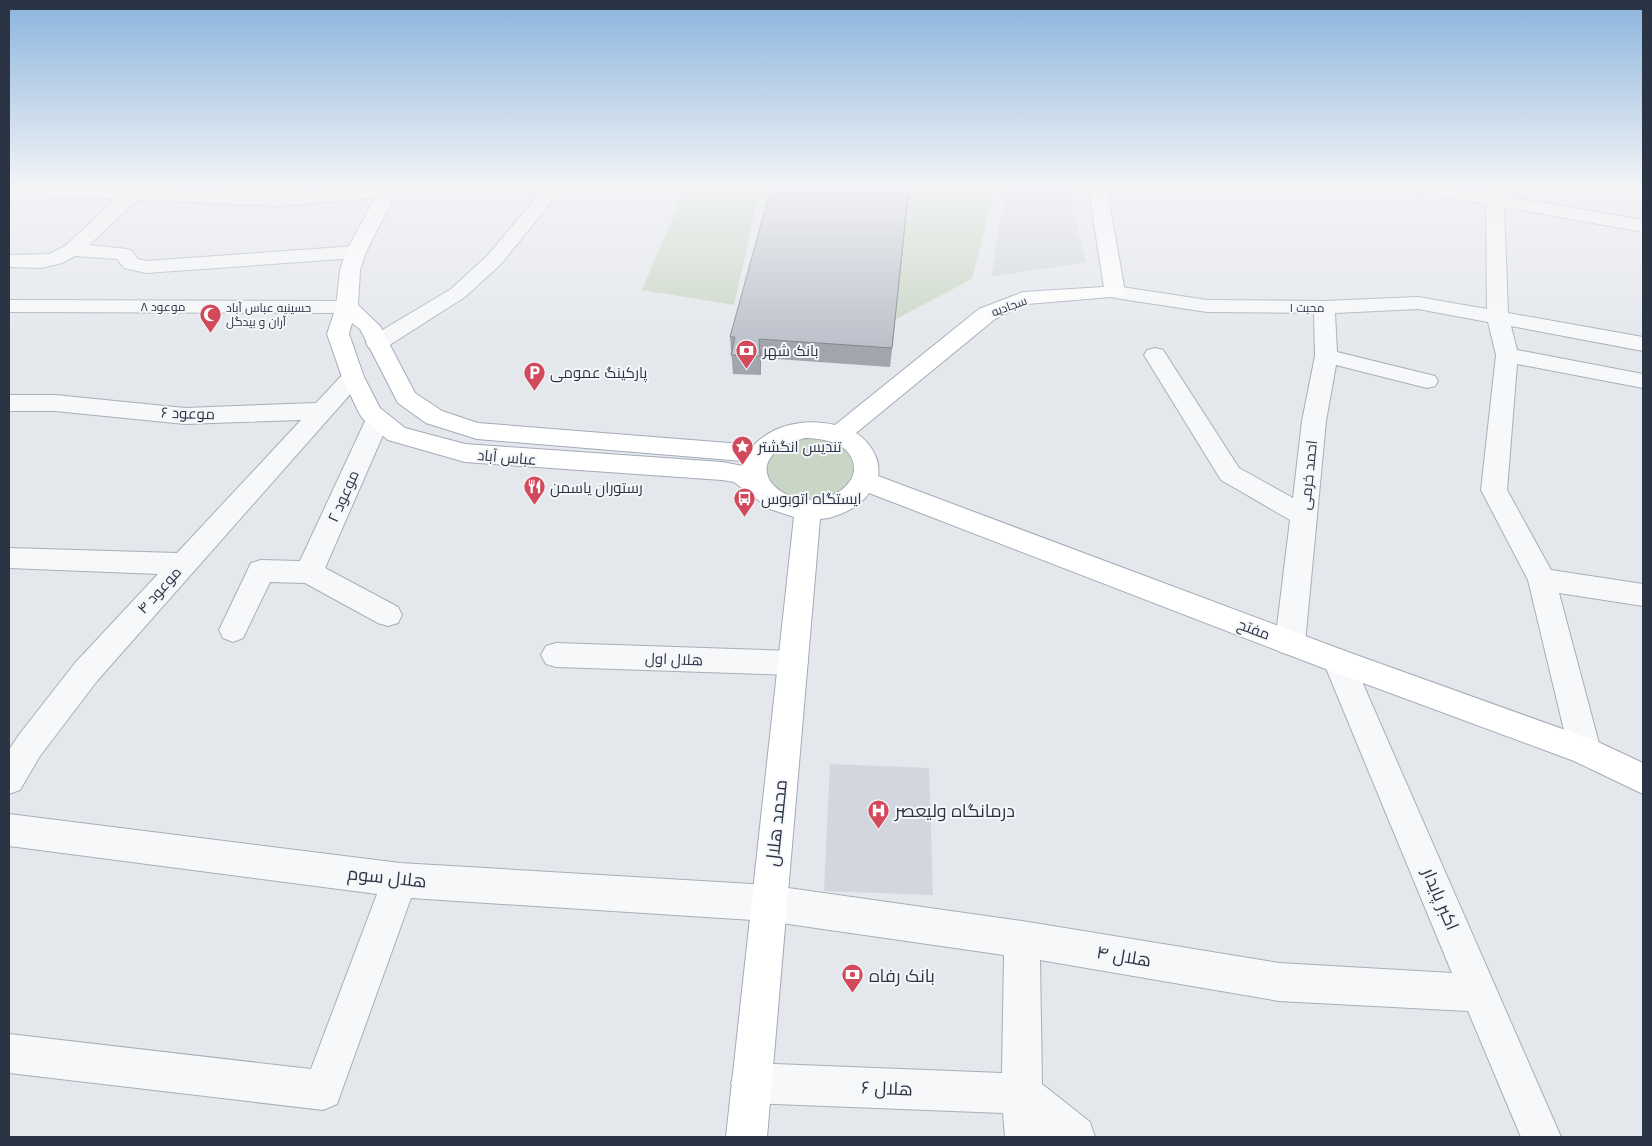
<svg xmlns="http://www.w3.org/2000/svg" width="1652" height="1146" font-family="Mulish,Cairo,sans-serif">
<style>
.built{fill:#d2d6de}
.green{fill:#c9d6c5}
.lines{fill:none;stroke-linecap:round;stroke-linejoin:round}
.minor-casing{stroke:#a9aeb7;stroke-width:2}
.major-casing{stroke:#a3abb8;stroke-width:2}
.minor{fill:#f7f8fa;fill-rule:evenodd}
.major{fill:#fff;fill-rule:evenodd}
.wall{fill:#a1a5ae}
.shaded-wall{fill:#83868d}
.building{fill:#bbc0ca;stroke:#83868d}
.labels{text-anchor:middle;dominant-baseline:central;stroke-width:4;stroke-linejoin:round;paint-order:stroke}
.far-street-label{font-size:12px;fill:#2b3445;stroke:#f4f6f9}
.far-poi-label{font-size:12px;fill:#2b3445;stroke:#f4f6f9;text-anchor:start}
.poi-label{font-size:15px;fill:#2b3445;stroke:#f4f6f9;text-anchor:start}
.street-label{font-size:15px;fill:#2b3445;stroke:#f4f6f9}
.near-poi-label{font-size:18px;fill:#2b3445;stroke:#f4f6f9;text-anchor:start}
.near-street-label{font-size:18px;fill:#2b3445;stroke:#f4f6f9}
</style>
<rect width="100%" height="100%" fill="#e4e7ec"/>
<path class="built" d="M 1006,185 L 1066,185 L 1086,262 L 991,277 Z
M 830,764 L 929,768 L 933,895 L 824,891 Z"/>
<path class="green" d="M 686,185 L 763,185 L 756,206 L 734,305 L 642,290 Z
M 910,185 L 996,185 L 972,279 L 894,320 Z
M 823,436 L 849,447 L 858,479 L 824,502 L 792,500 L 769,485 C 767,479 763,468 765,462 C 772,438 803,437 823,436 Z"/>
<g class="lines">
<defs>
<path id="minor" d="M 9,185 L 277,194 L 388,187 L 394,188 L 397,192 L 394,196 L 388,197 L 277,206 L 137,200 L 89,245 L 127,249 L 132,251 L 138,259 L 146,261 L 356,246 L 363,248 L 366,252 L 363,256 L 356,258 L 146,273 L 124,268 L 117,259 L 75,256 L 62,263 L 41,268 L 9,267 L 9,255 L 49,254 L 65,246 L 116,199 L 9,195 Z
M 547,185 L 565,185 L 501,264 L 465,297 L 385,348 L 377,350 L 369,348 L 366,343 L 369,338 L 451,289 L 487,256 Z
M 1398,185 L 1436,185 L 1484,193 L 1483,185 L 1501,185 L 1503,196 L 1643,220 L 1643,232 L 1504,207 L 1508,313 L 1643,337 L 1643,351 L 1511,326 L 1517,350 L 1643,374 L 1643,388 L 1517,364 L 1507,490 L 1551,570 L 1643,584 L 1643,606 L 1559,593 L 1601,751 L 1596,761 L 1585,765 L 1574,761 L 1569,751 L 1528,580 L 1481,490 L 1496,355 L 1488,322 L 1418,309 L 1335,313 L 1337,352 L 1435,376 L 1438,381 L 1435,386 L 1427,388 L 1336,365 L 1326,421 L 1305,643 L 1300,652 L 1290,655 L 1280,652 L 1275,643 L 1290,520 L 1221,480 L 1144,355 L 1147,350 L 1155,348 L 1163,350 L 1239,468 L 1293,498 L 1302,421 L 1315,356 L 1314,313 L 1207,312 L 1115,298 L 1108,296 L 1105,292 L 1108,288 L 1115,286 L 1207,300 L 1324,301 L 1418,297 L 1487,309 L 1486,204 L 1407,190 L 1401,189 Z
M 9,300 L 347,301 L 354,303 L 358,307 L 354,311 L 347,313 L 9,312 Z
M 353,370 L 361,372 L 364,377 L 361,382 L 97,681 L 40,756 L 20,790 L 9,794 L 9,750 L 18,736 L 75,663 L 158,574 L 9,568 L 9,548 L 177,553 L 301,420 L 185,424 L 55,411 L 9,411 L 9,395 L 55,395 L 185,408 L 316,403 L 345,372 Z
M 378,411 L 386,413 L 390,419 L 325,568 L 398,607 L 402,615 L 398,623 L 388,626 L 378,623 L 305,583 L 270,582 L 243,638 L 233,642 L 223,638 L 219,630 L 251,563 L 261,560 L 300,561 L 366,419 L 370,413 Z
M 556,643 L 793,651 L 803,654 L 808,663 L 803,672 L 793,675 L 556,667 L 546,664 L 541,655 L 546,646 Z
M 1338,649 L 1348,652 L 1353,661 L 1561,1137 L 1521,1137 L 1468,1011 L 1279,1001 L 1040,960 L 1042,1084 L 1090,1122 L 1095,1137 L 1005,1137 L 1003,1113 L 751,1103 L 737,1097 L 731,1083 L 737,1069 L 751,1063 L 1002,1073 L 1004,955 L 767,921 L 411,898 L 337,1104 L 323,1110 L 9,1073 L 9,1034 L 311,1069 L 377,894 L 9,846 L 9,814 L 400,863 L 767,885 L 1022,921 L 1279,963 L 1452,973 L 1323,661 L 1328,652 Z"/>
<path id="major" d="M 382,185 L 400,185 L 366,252 L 360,270 L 358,305 L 380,326 L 415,393 L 442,411 L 478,423 L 754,445 C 774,424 807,418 835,425 L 979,309 L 1023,292 L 1104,287 L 1088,185 L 1106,185 L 1125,292 L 1122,296 L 1027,304 L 995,319 L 856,433 C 870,442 881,459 878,476 L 1348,652 L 1596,741 L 1643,763 L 1643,794 L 1574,761 L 1328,670 L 869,493 C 860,507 837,518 820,519 L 767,1137 L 726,1137 L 794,517 L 770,509 L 734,482 L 722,480 L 465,462 L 388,440 L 363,419 L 359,413 L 342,377 L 327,334 L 336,307 L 340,270 L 346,252 ZM 352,323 L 360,329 L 398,403 L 426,423 L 477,439 L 743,461 L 743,466 L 722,462 L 465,444 L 405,428 L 380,408 L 364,377 L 349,334 ZM 804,438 C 823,438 854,443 854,469 C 854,475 851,481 846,486 C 809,522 738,480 779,449 C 785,444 796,441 804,438 Z"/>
</defs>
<use href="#minor" class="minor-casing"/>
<use href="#major" class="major-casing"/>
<use href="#minor" class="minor"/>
<use href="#major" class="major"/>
</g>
<path class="wall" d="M 910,184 L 890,367 L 761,358 L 761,375 L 733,374 L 730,337 Z"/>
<path class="shaded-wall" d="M 909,184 L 910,184 L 890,367 L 892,348 Z
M 759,339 L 761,358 L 761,375 L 760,356 Z"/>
<path class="building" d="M 772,184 L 909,184 L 892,348 L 759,339 L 760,356 L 731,355 L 735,337 L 730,337 Z"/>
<linearGradient id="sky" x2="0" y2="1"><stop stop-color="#8bb4dd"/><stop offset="0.54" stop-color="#f3f4f6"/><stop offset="1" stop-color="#f3f4f6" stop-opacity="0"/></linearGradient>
<rect width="1652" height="345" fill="url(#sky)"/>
<defs>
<symbol id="mosque-pin" viewBox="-11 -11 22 30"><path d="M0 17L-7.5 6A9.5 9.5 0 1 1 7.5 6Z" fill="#d1495b" stroke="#f4f6f9"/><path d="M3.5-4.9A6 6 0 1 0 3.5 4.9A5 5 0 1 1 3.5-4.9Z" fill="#fff"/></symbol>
<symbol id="bank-pin" viewBox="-11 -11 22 30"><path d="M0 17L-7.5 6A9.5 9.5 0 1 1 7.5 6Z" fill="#d1495b" stroke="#f4f6f9"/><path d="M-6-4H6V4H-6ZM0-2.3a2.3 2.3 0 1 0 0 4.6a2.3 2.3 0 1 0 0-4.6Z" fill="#fff"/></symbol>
<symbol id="parking-pin" viewBox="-11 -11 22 30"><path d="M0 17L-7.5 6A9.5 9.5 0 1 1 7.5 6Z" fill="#d1495b" stroke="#f4f6f9"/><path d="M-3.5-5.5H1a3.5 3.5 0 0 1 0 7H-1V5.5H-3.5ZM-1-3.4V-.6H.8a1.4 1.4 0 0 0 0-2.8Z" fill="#fff"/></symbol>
<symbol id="sight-pin" viewBox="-11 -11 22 30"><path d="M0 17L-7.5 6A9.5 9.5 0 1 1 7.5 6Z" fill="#d1495b" stroke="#f4f6f9"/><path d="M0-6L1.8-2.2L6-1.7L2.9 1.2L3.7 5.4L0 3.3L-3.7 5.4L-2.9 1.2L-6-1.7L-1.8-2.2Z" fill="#fff"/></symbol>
<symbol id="restaurant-pin" viewBox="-11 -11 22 30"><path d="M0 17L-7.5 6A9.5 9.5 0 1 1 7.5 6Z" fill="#d1495b" stroke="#f4f6f9"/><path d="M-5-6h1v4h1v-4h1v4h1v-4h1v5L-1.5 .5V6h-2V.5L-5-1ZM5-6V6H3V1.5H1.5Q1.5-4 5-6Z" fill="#fff"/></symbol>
<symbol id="bus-pin" viewBox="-11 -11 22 30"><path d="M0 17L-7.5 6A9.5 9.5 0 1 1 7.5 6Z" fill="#d1495b" stroke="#f4f6f9"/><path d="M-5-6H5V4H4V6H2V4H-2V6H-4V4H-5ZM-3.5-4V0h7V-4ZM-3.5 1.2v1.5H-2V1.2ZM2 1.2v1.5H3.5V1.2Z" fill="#fff"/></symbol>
<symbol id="hospital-pin" viewBox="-11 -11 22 30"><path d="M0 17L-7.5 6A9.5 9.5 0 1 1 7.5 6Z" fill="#d1495b" stroke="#f4f6f9"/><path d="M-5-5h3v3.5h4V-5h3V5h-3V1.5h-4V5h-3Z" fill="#fff"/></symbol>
</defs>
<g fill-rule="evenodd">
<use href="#mosque-pin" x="198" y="302" width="25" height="34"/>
<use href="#bank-pin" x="734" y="338" width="25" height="34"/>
<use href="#parking-pin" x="522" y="360" width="25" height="34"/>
<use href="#sight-pin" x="730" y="434" width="25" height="34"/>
<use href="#restaurant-pin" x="522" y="474" width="25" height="34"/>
<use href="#bus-pin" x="732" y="486" width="25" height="34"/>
<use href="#hospital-pin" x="866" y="798" width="25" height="34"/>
<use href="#bank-pin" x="840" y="962" width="25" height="34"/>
</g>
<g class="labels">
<g class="far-street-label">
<text x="163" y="306">موعود ۸</text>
<text transform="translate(1009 306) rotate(-20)">سجادیه</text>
<text x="1307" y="307">محبت ۱</text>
</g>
<g class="far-poi-label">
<text x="226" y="307">حسینیه عباس آباد<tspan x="226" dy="14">آران و بیدگل</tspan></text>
</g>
<g class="poi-label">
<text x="763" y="350">بانک شهر</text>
<text x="550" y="372">پارکینگ عمومی</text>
<text x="758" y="446">تندیس انگشتر</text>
<text x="550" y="487">رستوران یاسمن</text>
<text x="761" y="498">ایستگاه اتوبوس</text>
</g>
<g class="street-label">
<text transform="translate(188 413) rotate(2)">موعود ۶</text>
<text transform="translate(507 457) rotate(5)">عباس آباد</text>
<text transform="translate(1308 475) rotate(-84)">احمد خرمی</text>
<text transform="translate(343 496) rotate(-66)">موعود ۲</text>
<text transform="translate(159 590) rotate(-48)">موعود ۴</text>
<text transform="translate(1254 629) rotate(21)">مفتح</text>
<text transform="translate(674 659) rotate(2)">هلال اول</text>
</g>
<g class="near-poi-label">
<text x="895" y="810">درمانگاه ولیعصر</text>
<text x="869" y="975">بانک رفاه</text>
</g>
<g class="near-street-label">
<text transform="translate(776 823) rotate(-84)">محمد هلال</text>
<text transform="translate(387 877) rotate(6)">هلال سوم</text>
<text transform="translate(1441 899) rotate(67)">اکبر پایدار</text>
<text transform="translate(1124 956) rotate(9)">هلال ۴</text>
<text transform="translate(887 1088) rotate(2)">هلال ۶</text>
</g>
</g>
<rect width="1652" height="1146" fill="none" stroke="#2b3445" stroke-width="20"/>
</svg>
